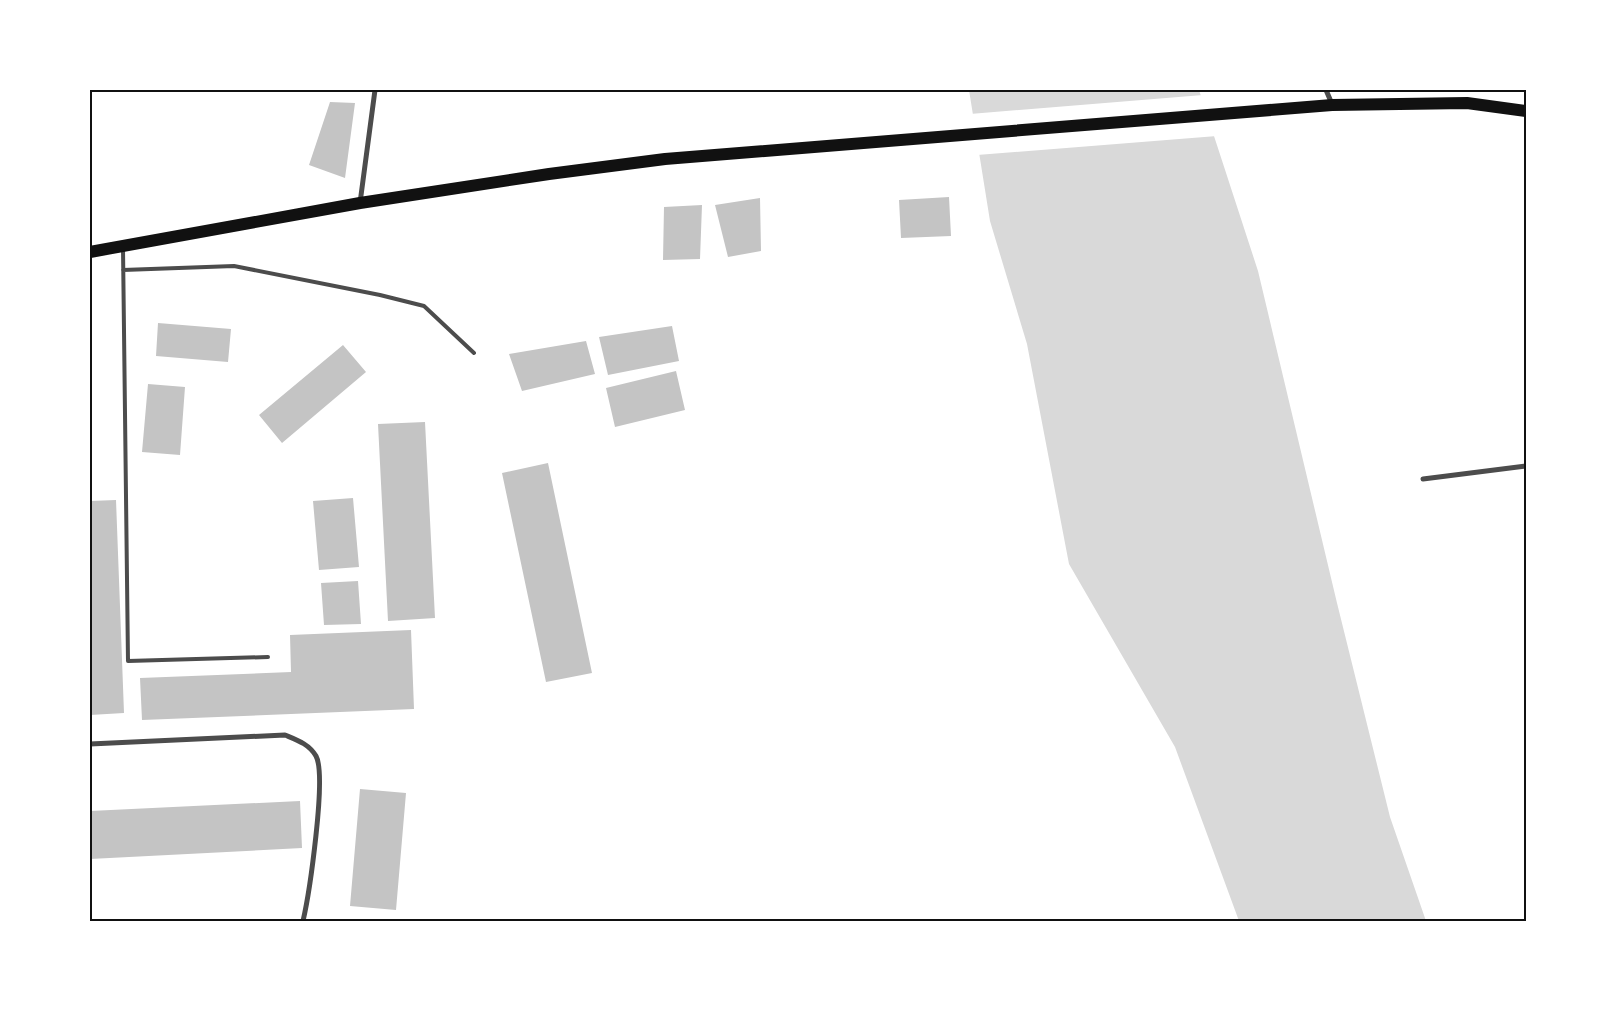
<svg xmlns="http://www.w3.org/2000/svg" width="1616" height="1011" font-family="Montserrat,sans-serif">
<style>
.water{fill:#d9d9d9}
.pier{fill:#fff}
.building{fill:#c4c4c4}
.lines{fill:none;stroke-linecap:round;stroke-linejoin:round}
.service{stroke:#4c4c4c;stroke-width:4}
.minor{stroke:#4c4c4c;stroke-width:5}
.primary{stroke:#111;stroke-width:12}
.neatline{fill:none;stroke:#111;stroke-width:2}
</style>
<rect width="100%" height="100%" fill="#fff"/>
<path class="water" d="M 969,90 L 1199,90 L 1258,271 L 1337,603 L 1390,817 L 1426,921 L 1239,921 L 1175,747 L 1069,564 L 1027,344 L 990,221 Z"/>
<path class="pier" d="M 1203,95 L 1217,136 L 977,155 L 970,114 Z"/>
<path class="building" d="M 330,102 L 355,103 L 345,178 L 309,165 Z
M 949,197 L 951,236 L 901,238 L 899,200 Z
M 760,198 L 761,251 L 728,257 L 715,205 Z
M 702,205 L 700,259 L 663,260 L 664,207 Z
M 158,323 L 231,329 L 228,362 L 156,356 Z
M 672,326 L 679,361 L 608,375 L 599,337 Z
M 586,341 L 595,374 L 522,391 L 509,354 Z
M 343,345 L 366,372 L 282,443 L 259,415 Z
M 676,371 L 685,410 L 615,427 L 606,388 Z
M 148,384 L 185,387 L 180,455 L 142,452 Z
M 425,422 L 435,618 L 388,621 L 378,424 Z
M 548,463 L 592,673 L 546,682 L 502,473 Z
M 353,498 L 359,567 L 319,570 L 313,501 Z
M 116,500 L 124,713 L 90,715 L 90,501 Z
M 358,581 L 361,624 L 324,625 L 321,583 Z
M 411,630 L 414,709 L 142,720 L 140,678 L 291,672 L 290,635 Z
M 360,789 L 406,793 L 396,910 L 350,906 Z
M 300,801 L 302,848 L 90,859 L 90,811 Z"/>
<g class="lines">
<path class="service" d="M 123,248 L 128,661 L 268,657
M 123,270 L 234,266 L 380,295 L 424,306 L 474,353"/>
<path class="minor" d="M 1326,90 L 1332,104
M 360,203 L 375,90
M 1423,479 L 1526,466
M 90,744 L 285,735 C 297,740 309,744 316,756 C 327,776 309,895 303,921"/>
<path class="primary" d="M 90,252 L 360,203 L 549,174 L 665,159 L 1332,105 L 1467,103 L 1526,111"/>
</g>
<rect width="1616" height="1011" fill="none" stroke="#ffffff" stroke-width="182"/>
<rect x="91" y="91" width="1434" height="829" class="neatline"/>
</svg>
